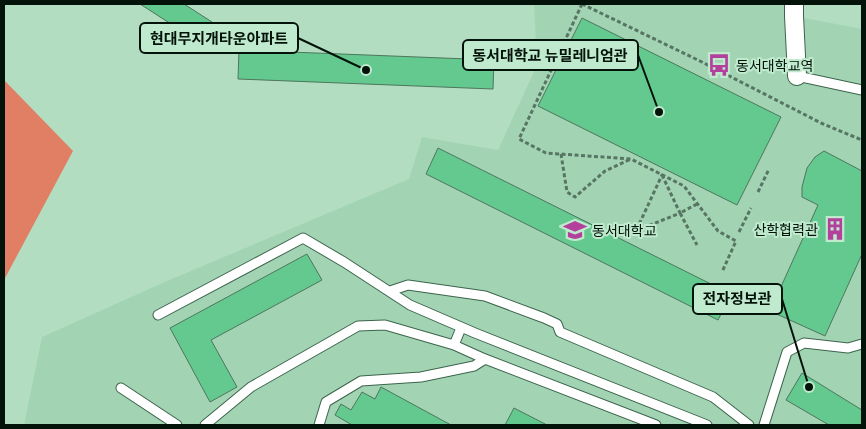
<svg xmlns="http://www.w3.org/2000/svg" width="866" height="429" font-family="'Playfair Display','Noto Sans KR',serif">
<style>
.built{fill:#a2d4b4}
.forest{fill:#e17f64}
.building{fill:#64c98f;stroke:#4e765d}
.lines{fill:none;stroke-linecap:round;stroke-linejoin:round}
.service-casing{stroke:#3c644c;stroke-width:11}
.minor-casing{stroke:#3c644c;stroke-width:20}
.path{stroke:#587563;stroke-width:3;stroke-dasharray:4 2.5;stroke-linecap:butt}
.service{stroke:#fff;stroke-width:9}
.minor{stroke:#fff;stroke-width:18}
.labels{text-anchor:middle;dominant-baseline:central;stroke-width:4;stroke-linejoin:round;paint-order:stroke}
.poi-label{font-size:14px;fill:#04130a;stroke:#bfeace;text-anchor:start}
.leader{fill:none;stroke:#04130a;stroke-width:2}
.callout-dot{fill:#04130a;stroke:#bfeace;stroke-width:2}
.callout{fill:#bfeace;stroke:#04130a;stroke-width:2}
.callout-label{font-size:15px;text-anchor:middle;font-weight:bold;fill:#04130a}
</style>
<rect width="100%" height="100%" fill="#b2ddc1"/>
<path class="built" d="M 534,4 L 795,4 L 794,16 L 862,29 L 862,425 L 24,425 L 42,337 L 167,281 L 409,179 L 422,137 L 498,150 L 537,65 Z"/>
<path class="forest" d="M 4,80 L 73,151 L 4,280 Z"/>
<path class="building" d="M 140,4 L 184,4 L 212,22 L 199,42 Z
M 582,18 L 781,117 L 737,205 L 538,106 Z
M 239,50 L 494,60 L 493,89 L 238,79 Z
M 438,148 L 731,294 L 718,320 L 426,174 Z
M 824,151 L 862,171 L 862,254 L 825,336 L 770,311 L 818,205 L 802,197 L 802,187 L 807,168 L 815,157 Z
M 307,254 L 322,280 L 211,340 L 237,387 L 210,402 L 170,328 Z
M 802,373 L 862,410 L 862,425 L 829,425 L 786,400 Z
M 381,387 L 451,425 L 352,425 L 335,415 L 341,404 L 351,410 L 362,392 L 375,399 Z
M 514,408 L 547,425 L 505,425 Z"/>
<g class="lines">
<defs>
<path id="service" d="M 797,76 L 862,90
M 390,291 L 408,285 L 485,296 L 544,318 L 557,324 L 560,332 L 713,397 L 749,425
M 158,315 L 303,238 L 344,262 L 410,305 L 475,333 L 707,425
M 454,345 L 461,328
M 121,388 L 177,425
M 205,425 L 251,387 L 358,326 L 385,325 L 454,345 L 485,359 L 656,425
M 319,425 L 326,402 L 361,381 L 421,377 L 474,366 L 485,359
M 764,425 L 787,352 L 804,343 L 848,348 L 862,344"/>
<path id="minor" d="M 794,4 L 794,16 L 797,76"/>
</defs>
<use href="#service" class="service-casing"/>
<use href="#minor" class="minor-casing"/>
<path class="path" d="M 582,4 L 519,139 L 546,153 L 631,159 L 684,186 L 718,231 L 736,241 L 722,272
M 582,4 L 702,62 L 821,123 L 862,140
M 561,154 L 567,192 L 575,197 L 605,171 L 631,159
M 662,175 L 680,213 L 636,231 Z
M 758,192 L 769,169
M 697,204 L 680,213 L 697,245
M 739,232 L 751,208"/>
<use href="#service" class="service"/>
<use href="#minor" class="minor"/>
</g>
<defs>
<symbol id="bus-bare" viewBox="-9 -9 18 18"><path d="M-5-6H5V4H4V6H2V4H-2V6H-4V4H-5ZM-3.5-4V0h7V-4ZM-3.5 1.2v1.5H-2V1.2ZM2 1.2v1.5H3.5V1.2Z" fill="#b3419c" stroke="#bfeace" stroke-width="2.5" paint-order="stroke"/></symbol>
<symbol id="building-bare" viewBox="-9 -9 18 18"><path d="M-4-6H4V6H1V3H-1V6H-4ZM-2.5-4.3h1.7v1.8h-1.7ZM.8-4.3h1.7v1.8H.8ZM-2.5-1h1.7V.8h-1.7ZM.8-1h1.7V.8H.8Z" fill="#b3419c" stroke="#bfeace" stroke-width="2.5" paint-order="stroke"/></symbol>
<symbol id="university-bare" viewBox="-9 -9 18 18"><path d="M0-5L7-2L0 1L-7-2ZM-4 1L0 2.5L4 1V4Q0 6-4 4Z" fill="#b3419c" stroke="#bfeace" stroke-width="2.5" paint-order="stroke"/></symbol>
</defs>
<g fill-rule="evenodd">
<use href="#bus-bare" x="703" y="49" width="32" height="32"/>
<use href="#building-bare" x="819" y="213" width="32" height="32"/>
<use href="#university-bare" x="559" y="214" width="32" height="32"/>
</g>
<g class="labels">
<g class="poi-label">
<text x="736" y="65">동서대학교역</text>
<text x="818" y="229" text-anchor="end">산학협력관</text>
<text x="592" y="230">동서대학교</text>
</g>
</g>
<path class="leader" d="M366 70L298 38M659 112L638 55M809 387L782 299"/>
<g class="callout-dot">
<circle cx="366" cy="70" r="5"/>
<circle cx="659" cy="112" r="5"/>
<circle cx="809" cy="387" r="5"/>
</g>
<g class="callout">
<rect x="140" y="23" width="158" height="30" rx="5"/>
<rect x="463" y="40" width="175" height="30" rx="5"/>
<rect x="693" y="284" width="89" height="30" rx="5"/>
</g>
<g class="callout-label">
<text x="219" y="44">현대무지개타운아파트</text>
<text x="550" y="61">동서대학교 뉴밀레니엄관</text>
<text x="737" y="304">전자정보관</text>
</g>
<rect width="866" height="429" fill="none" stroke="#04130a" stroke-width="10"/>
</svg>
